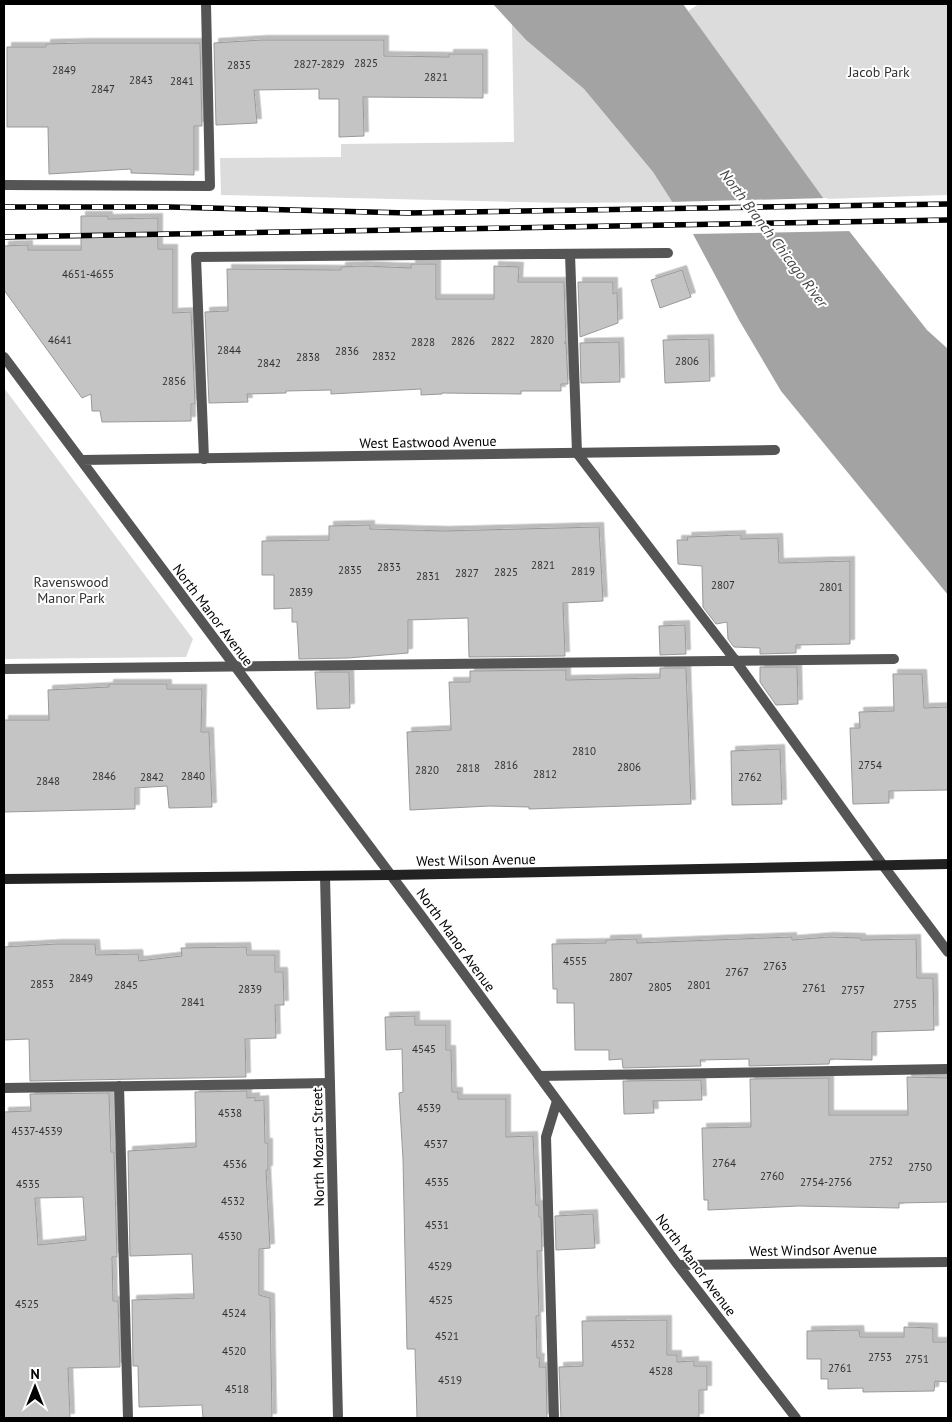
<svg xmlns="http://www.w3.org/2000/svg" width="952" height="1422" font-family="'PT Sans',sans-serif">
<style>
.green{fill:#dcdcdc}
.water{fill:#a3a3a3}
.pier{fill:#fff}
.building{fill:#c4c4c4;stroke:#999;fill-rule:evenodd;filter:url(#shadow)}
.lines{fill:none;stroke-linecap:round;stroke-linejoin:round}
.lane{stroke:#555;stroke-width:10}
.street{stroke:#555;stroke-width:10}
.secondary{stroke:#222;stroke-width:10}
.rail-casing{stroke:#000;stroke-width:5.5}
.rail{stroke:#fff;stroke-width:4;stroke-dasharray:11;stroke-linecap:butt}
.labels{text-anchor:middle;dominant-baseline:central;stroke-width:4;stroke-linejoin:round;paint-order:stroke}
.number-label{font-size:11px;fill:#313131}
.park-label{font-size:14px;fill:#333;stroke:#fff}
.street-label{font-size:14px;fill:#000;stroke:#fff}
.water-label{font-size:15px;font-style:italic;fill:#444;stroke:#fff}
</style>
<defs>
<filter id="shadow"><feDropShadow dx="4.5" dy="-4.5" stdDeviation="0" flood-color="#0004"/></filter>
</defs>
<rect width="100%" height="100%" fill="#fff"/>
<path class="green" d="M 699,4 L 948,4 L 948,195 L 824,199 L 688,11 Z
M 512,24 L 526,40 L 584,89 L 653,172 L 673,202 L 567,203 L 221,195 L 220,158 L 341,157 L 341,144 L 514,142 Z
M 4,388 L 193,639 L 186,657 L 4,659 Z"/>
<path class="water" d="M 493,4 L 683,4 L 824,199 L 927,330 L 948,349 L 948,595 L 781,391 L 739,320 L 693,234 L 653,172 L 584,89 L 526,40 Z"/>
<path class="pier" d="M 827,198 L 853,231 L 690,234 L 670,202 Z"/>
<path class="building" d="M 262,40 L 384,40 L 384,56 L 449,57 L 449,54 L 483,54 L 483,98 L 363,97 L 364,136 L 339,137 L 339,99 L 319,99 L 319,89 L 254,90 L 257,123 L 216,125 L 214,43 Z
M 85,43 L 200,43 L 202,126 L 194,126 L 194,175 L 131,173 L 131,169 L 49,174 L 48,127 L 7,127 L 7,47 L 46,47 L 46,44 Z
M 81,216 L 108,216 L 108,219 L 158,218 L 158,249 L 173,249 L 173,313 L 191,312 L 195,404 L 191,404 L 191,421 L 102,422 L 100,411 L 92,411 L 91,394 L 82,398 L 4,290 L 4,246 L 28,245 L 28,250 L 81,250 Z
M 411,264 L 436,264 L 436,299 L 494,299 L 494,266 L 519,267 L 518,282 L 564,282 L 566,342 L 564,343 L 566,343 L 568,384 L 561,384 L 561,391 L 521,391 L 521,394 L 442,393 L 442,394 L 421,395 L 421,389 L 331,394 L 331,390 L 286,391 L 286,393 L 247,394 L 248,402 L 209,403 L 205,312 L 228,311 L 227,269 L 341,270 L 341,267 L 363,266 L 411,268 Z
M 682,270 L 691,297 L 660,308 L 651,280 Z
M 578,282 L 613,282 L 613,294 L 617,292 L 618,323 L 580,337 Z
M 709,339 L 710,381 L 665,383 L 663,340 Z
M 619,342 L 620,382 L 581,383 L 580,343 Z
M 370,525 L 370,529 L 444,531 L 599,527 L 603,601 L 563,603 L 565,656 L 469,657 L 468,618 L 408,620 L 408,653 L 348,658 L 299,659 L 297,622 L 292,622 L 292,608 L 274,609 L 274,575 L 262,575 L 262,541 L 329,540 L 329,526 Z
M 741,535 L 741,539 L 778,538 L 779,563 L 850,561 L 850,644 L 796,645 L 796,653 L 760,654 L 760,648 L 734,647 L 728,639 L 727,622 L 716,624 L 703,607 L 702,566 L 678,564 L 677,540 L 688,540 L 687,537 Z
M 685,625 L 686,654 L 660,655 L 659,626 Z
M 760,667 L 797,667 L 798,704 L 776,705 L 760,682 Z
M 660,668 L 686,668 L 691,804 L 529,809 L 529,807 L 490,806 L 410,810 L 407,732 L 451,730 L 449,682 L 470,682 L 470,671 L 566,670 L 566,680 L 660,678 Z
M 315,672 L 349,672 L 350,708 L 317,709 Z
M 893,674 L 922,674 L 924,708 L 948,707 L 948,790 L 889,791 L 889,803 L 853,804 L 850,728 L 860,728 L 859,712 L 894,711 Z
M 109,684 L 167,684 L 167,689 L 202,689 L 201,732 L 209,732 L 212,807 L 169,808 L 167,786 L 135,788 L 135,809 L 4,812 L 4,720 L 49,720 L 48,690 L 109,687 Z
M 780,749 L 782,804 L 732,805 L 731,751 Z
M 792,937 L 792,940 L 829,937 L 861,938 L 861,940 L 916,939 L 917,978 L 933,978 L 934,1030 L 872,1032 L 872,1060 L 830,1059 L 829,1064 L 749,1066 L 749,1059 L 700,1060 L 701,1066 L 623,1068 L 622,1059 L 609,1060 L 609,1050 L 575,1050 L 574,1003 L 557,1003 L 557,989 L 553,989 L 552,944 L 606,943 L 606,940 L 637,939 L 637,943 Z
M 57,944 L 95,944 L 96,955 L 138,954 L 139,961 L 182,956 L 181,948 L 246,947 L 247,955 L 275,955 L 275,972 L 283,972 L 284,1005 L 275,1005 L 276,1038 L 245,1039 L 246,1077 L 30,1081 L 29,1039 L 4,1040 L 4,947 Z
M 415,1016 L 415,1025 L 446,1025 L 446,1050 L 451,1050 L 452,1092 L 458,1092 L 458,1099 L 506,1099 L 506,1137 L 533,1136 L 536,1205 L 539,1205 L 539,1217 L 541,1217 L 542,1251 L 537,1251 L 539,1316 L 536,1316 L 537,1358 L 540,1358 L 539,1367 L 546,1367 L 547,1418 L 417,1418 L 415,1349 L 407,1349 L 403,1159 L 399,1093 L 403,1092 L 402,1049 L 386,1050 L 385,1017 Z
M 907,1077 L 948,1078 L 948,1202 L 899,1203 L 899,1208 L 799,1206 L 708,1210 L 708,1200 L 704,1200 L 702,1128 L 751,1127 L 750,1079 L 829,1078 L 829,1115 L 908,1115 Z
M 701,1080 L 702,1100 L 653,1101 L 654,1113 L 624,1114 L 623,1081 Z
M 247,1091 L 247,1098 L 255,1097 L 255,1101 L 264,1100 L 265,1143 L 268,1143 L 268,1170 L 266,1170 L 270,1248 L 259,1249 L 259,1295 L 270,1298 L 272,1418 L 203,1418 L 202,1405 L 139,1407 L 138,1366 L 133,1366 L 132,1300 L 194,1298 L 192,1254 L 130,1256 L 128,1151 L 196,1147 L 195,1092 Z
M 109,1093 L 111,1152 L 114,1152 L 117,1257 L 112,1257 L 113,1301 L 118,1301 L 120,1367 L 68,1368 L 70,1418 L 4,1418 L 4,1112 L 31,1111 L 30,1094 ZM 83,1197 L 86,1240 L 38,1245 L 35,1198 Z
M 593,1214 L 595,1248 L 556,1250 L 555,1216 Z
M 667,1320 L 667,1355 L 677,1355 L 677,1362 L 694,1361 L 694,1366 L 707,1366 L 707,1390 L 699,1390 L 699,1418 L 561,1418 L 559,1367 L 583,1366 L 582,1321 Z
M 904,1327 L 933,1328 L 933,1342 L 948,1342 L 948,1382 L 935,1381 L 934,1391 L 863,1392 L 863,1388 L 828,1389 L 828,1379 L 821,1379 L 821,1359 L 807,1359 L 807,1331 L 859,1330 L 860,1337 L 904,1337 Z"/>
<g class="lines">
<path class="lane" d="M 4,185 L 210,186 L 206,4
M 570,254 L 577,453 L 735,660 L 882,864 L 948,952
M 204,459 L 196,257 L 668,253
M 4,669 L 894,659
M 539,1076 L 948,1069
M 119,1086 L 128,1418
M 4,1088 L 330,1083
M 554,1418 L 546,1137 L 557,1101"/>
<path class="street" d="M 4,357 L 420,914 L 678,1265 L 796,1418
M 81,460 L 775,450
M 325,876 L 338,1418
M 678,1265 L 948,1262"/>
<path class="secondary" d="M 4,879 L 390,875 L 948,864"/>
<defs>
<path id="rail" d="M 4,207 L 170,207 L 408,213 L 948,204
M 4,237 L 948,220"/>
</defs>
<use href="#rail" class="rail-casing"/>
<use href="#rail" class="rail"/>
</g>
<g class="labels">
<g class="number-label">
<text x="366" y="63">2825</text>
<text x="319" y="64">2827-2829</text>
<text x="239" y="65">2835</text>
<text x="64" y="70">2849</text>
<text x="436" y="77">2821</text>
<text x="141" y="80">2843</text>
<text x="182" y="81">2841</text>
<text x="103" y="89">2847</text>
<text x="88" y="274">4651-4655</text>
<text x="60" y="340">4641</text>
<text x="542" y="340">2820</text>
<text x="463" y="341">2826</text>
<text x="503" y="341">2822</text>
<text x="423" y="342">2828</text>
<text x="229" y="350">2844</text>
<text x="347" y="351">2836</text>
<text x="384" y="356">2832</text>
<text x="308" y="357">2838</text>
<text x="687" y="361">2806</text>
<text x="269" y="363">2842</text>
<text x="174" y="381">2856</text>
<text x="543" y="565">2821</text>
<text x="389" y="567">2833</text>
<text x="350" y="570">2835</text>
<text x="583" y="571">2819</text>
<text x="506" y="572">2825</text>
<text x="467" y="573">2827</text>
<text x="428" y="576">2831</text>
<text x="723" y="585">2807</text>
<text x="831" y="587">2801</text>
<text x="301" y="592">2839</text>
<text x="584" y="751">2810</text>
<text x="506" y="765">2816</text>
<text x="870" y="765">2754</text>
<text x="629" y="767">2806</text>
<text x="468" y="768">2818</text>
<text x="427" y="770">2820</text>
<text x="545" y="774">2812</text>
<text x="104" y="776">2846</text>
<text x="193" y="776">2840</text>
<text x="152" y="777">2842</text>
<text x="750" y="777">2762</text>
<text x="48" y="781">2848</text>
<text x="575" y="961">4555</text>
<text x="775" y="966">2763</text>
<text x="737" y="972">2767</text>
<text x="621" y="977">2807</text>
<text x="81" y="978">2849</text>
<text x="42" y="984">2853</text>
<text x="126" y="985">2845</text>
<text x="699" y="985">2801</text>
<text x="660" y="987">2805</text>
<text x="814" y="988">2761</text>
<text x="250" y="989">2839</text>
<text x="853" y="990">2757</text>
<text x="193" y="1002">2841</text>
<text x="905" y="1004">2755</text>
<text x="424" y="1049">4545</text>
<text x="429" y="1108">4539</text>
<text x="230" y="1113">4538</text>
<text x="37" y="1131">4537-4539</text>
<text x="436" y="1144">4537</text>
<text x="881" y="1161">2752</text>
<text x="724" y="1163">2764</text>
<text x="235" y="1164">4536</text>
<text x="920" y="1167">2750</text>
<text x="772" y="1176">2760</text>
<text x="437" y="1182">4535</text>
<text x="826" y="1182">2754-2756</text>
<text x="28" y="1184">4535</text>
<text x="233" y="1201">4532</text>
<text x="437" y="1225">4531</text>
<text x="230" y="1236">4530</text>
<text x="440" y="1266">4529</text>
<text x="441" y="1300">4525</text>
<text x="27" y="1304">4525</text>
<text x="234" y="1313">4524</text>
<text x="447" y="1336">4521</text>
<text x="623" y="1344">4532</text>
<text x="234" y="1351">4520</text>
<text x="880" y="1357">2753</text>
<text x="917" y="1359">2751</text>
<text x="840" y="1368">2761</text>
<text x="661" y="1371">4528</text>
<text x="450" y="1380">4519</text>
<text x="237" y="1389">4518</text>
</g>
<g class="park-label">
<text x="879" y="72">Jacob Park</text>
<text x="71" y="582">Ravenswood<tspan x="71" dy="16">Manor Park</tspan></text>
</g>
<g class="street-label">
<text transform="translate(428 442) rotate(-1)">West Eastwood Avenue</text>
<text transform="translate(213 615) rotate(53)">North Manor Avenue</text>
<text transform="translate(476 860) rotate(-1)">West Wilson Avenue</text>
<text transform="translate(456 940) rotate(54)">North Manor Avenue</text>
<text transform="translate(318 1147) rotate(-91)">North Mozart Street</text>
<text transform="translate(813 1250) rotate(-1)">West Windsor Avenue</text>
<text transform="translate(696 1265) rotate(53)">North Manor Avenue</text>
</g>
<g class="water-label">
<text transform="translate(774 238) rotate(53)">North Branch Chicago River</text>
</g>
</g>
<rect width="952" height="1422" fill="none" stroke="#000000" stroke-width="10"/>
<g transform="translate(35 1387)" stroke="#ffffff" stroke-width="4" paint-order="stroke">
<path d="M0-4L9 19L0 12L-9 19Z" fill="#000000"/>
<text y="-8" font-size="14" font-weight="bold" text-anchor="middle" fill="#000000">N</text>
</g>
</svg>
